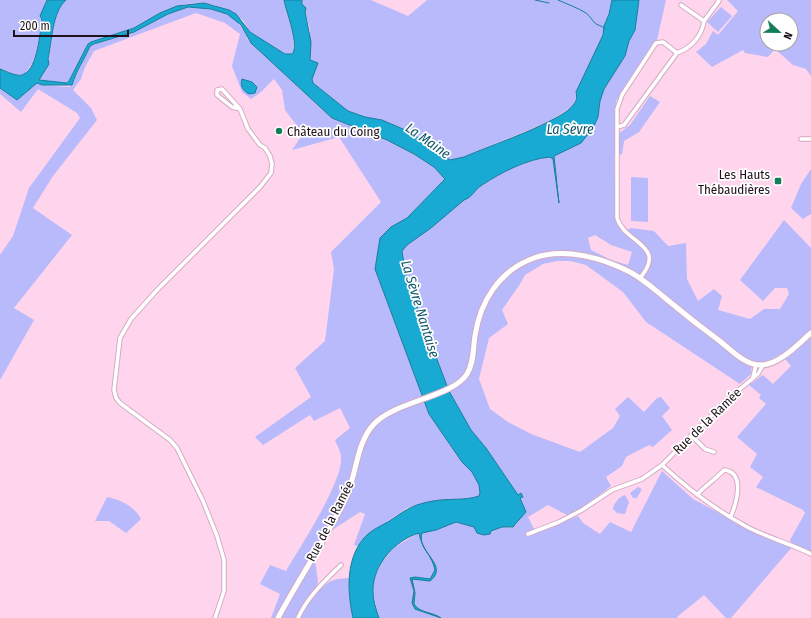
<svg xmlns="http://www.w3.org/2000/svg" width="811" height="618" font-family="'Fira Sans Condensed',sans-serif">
<style>
.green{fill:#b8bafc;fill-rule:evenodd}
.water{fill:#18aad2;stroke:#1a7c9b}
.lines{fill:none;stroke-linecap:round;stroke-linejoin:round}
.stream{stroke:#1a7c9b;stroke-width:1}
.street-casing{stroke:#d3abc2;stroke-width:5.5}
.secondary-casing{stroke:#d3abc2;stroke-width:7}
.street{stroke:#fff;stroke-width:3.5}
.secondary{stroke:#fff;stroke-width:5}
.poi-dot{fill:#147e59;stroke:#fff;stroke-width:1.5}
.labels{text-anchor:middle;dominant-baseline:central;stroke-width:3.5;stroke-linejoin:round;paint-order:stroke}
.poi-label{font-size:13px;fill:#20121a;stroke:#fff;text-anchor:start}
.street-label{font-size:13px;fill:#20121a;stroke:#fff}
.water-label{font-size:14px;font-style:italic;fill:#0e576c;stroke:#fff}
</style>
<rect width="100%" height="100%" fill="#fed5ec"/>
<path class="green" d="M 0,0 L 47,0 C 39,25 43,54 24,74 L 16,75 L 0,69 Z
M 66,0 L 284,0 L 293,36 L 294,53 L 287,55 L 250,32 L 243,20 L 215,5 L 198,3 L 186,4 L 169,9 L 134,28 L 88,44 L 68,83 L 43,82 L 39,80 C 42,73 47,65 49,57 C 53,40 52,12 66,0 Z
M 302,0 L 371,0 L 408,16 L 427,0 L 612,0 L 603,35 L 577,92 L 574,105 L 550,121 L 464,157 L 451,161 L 410,132 L 382,120 L 365,117 L 348,111 L 313,83 L 312,79 L 317,63 L 310,60 L 310,30 Z
M 639,0 L 666,0 L 657,40 L 616,101 L 615,136 L 630,125 L 650,96 L 660,102 L 639,132 L 624,141 L 622,154 L 614,156 L 616,219 L 622,233 L 631,228 L 654,231 L 668,246 L 686,243 L 687,279 L 698,301 L 714,289 L 722,296 L 718,310 L 750,319 L 764,309 L 780,309 L 789,294 L 787,288 L 775,288 L 763,301 L 740,280 L 784,220 L 811,248 L 811,556 L 793,546 L 731,618 L 726,618 L 704,595 L 677,617 L 678,618 L 379,618 L 373,592 L 374,579 L 382,562 L 395,547 L 418,533 L 436,530 L 456,522 L 491,531 L 502,527 L 511,528 L 516,525 L 526,512 L 520,498 L 523,496 L 521,494 L 518,495 L 486,448 L 471,430 L 449,391 L 422,321 L 405,270 L 402,251 L 403,248 L 431,228 L 464,200 C 472,198 474,191 480,186 C 498,171 528,159 550,157 L 553,159 L 560,202 L 554,156 L 598,117 L 600,101 L 604,89 L 625,56 L 629,41 L 635,30 ZM 595,235 L 611,245 L 632,252 L 628,265 L 611,260 L 591,250 L 588,238 ZM 557,261 L 570,261 L 586,265 L 623,292 L 646,322 L 740,384 L 751,374 L 752,362 L 767,362 L 781,354 L 791,366 L 773,384 L 763,375 L 749,385 L 761,395 L 759,398 L 766,404 L 737,437 L 757,454 L 750,467 L 763,477 L 756,487 L 803,510 L 805,513 L 790,540 L 792,546 L 743,526 L 693,499 L 662,471 L 631,532 L 610,522 L 600,534 L 583,523 L 578,516 L 536,533 L 528,517 L 548,505 L 567,515 L 582,508 L 611,486 L 606,477 L 622,466 L 626,457 L 649,445 L 653,447 L 672,430 L 662,416 L 670,408 L 661,397 L 657,398 L 644,412 L 628,397 L 615,409 L 620,416 L 613,428 L 580,452 L 531,434 L 508,422 L 490,409 L 479,379 L 489,338 L 508,324 L 502,310 L 520,284 L 525,275 L 543,264 Z
M 727,0 L 811,0 L 811,76 L 806,69 L 793,65 L 775,49 L 768,57 L 745,53 L 743,50 L 712,67 L 696,52 L 706,44 L 713,31 L 718,35 L 738,11 ZM 767,20 L 791,20 L 791,44 L 767,44 Z
M 187,7 C 216,7 237,12 248,40 L 332,118 L 387,140 L 414,154 L 434,167 L 445,179 L 407,218 L 391,227 L 380,238 L 375,269 L 429,414 L 462,462 L 472,472 L 480,485 L 480,492 L 479,496 L 467,499 L 433,501 L 407,508 L 369,534 L 358,546 L 354,545 L 365,514 L 360,512 L 329,532 L 315,559 L 318,582 L 314,595 C 329,582 328,579 350,578 L 349,596 L 353,618 L 271,618 L 280,594 L 260,584 L 270,565 L 286,571 C 299,549 344,480 341,457 C 341,452 337,445 335,440 L 350,428 L 340,408 L 314,421 L 310,415 L 263,445 L 255,437 L 311,397 L 295,368 L 325,341 L 334,269 L 331,252 L 381,202 L 339,137 L 292,150 L 303,134 L 285,110 L 282,90 L 274,79 L 261,92 L 251,99 L 242,92 L 232,66 L 240,34 L 225,23 L 196,13 L 94,51 L 85,67 L 81,79 L 73,90 L 91,108 L 97,120 L 53,176 L 33,208 L 72,235 L 14,308 L 34,320 L 0,380 L 0,255 L 13,236 L 29,188 L 80,118 L 77,113 L 38,89 L 21,112 L 0,94 L 0,88 L 17,100 L 37,83 L 42,85 L 70,87 L 90,46 L 134,32 L 168,14 Z
M 721,7 L 732,16 L 718,32 L 707,22 Z
M 811,169 L 811,214 L 803,219 L 791,208 L 801,184 Z
M 631,177 L 648,178 L 648,222 L 631,221 Z
M 638,487 L 642,489 L 637,498 L 633,498 L 630,493 Z
M 625,495 L 629,502 L 625,514 L 617,513 L 613,509 C 613,504 620,496 625,495 Z
M 107,497 C 120,499 135,507 141,519 L 126,533 L 109,521 L 95,521 Z"/>
<path class="water" d="M 47,0 L 66,0 C 52,12 52,42 48,59 L 49,64 L 39,80 L 67,83 L 69,81 L 88,44 L 91,42 L 134,28 L 160,13 L 177,6 L 204,3 L 229,10 L 236,14 L 250,32 L 285,54 L 292,54 C 300,47 286,11 284,0 L 302,0 L 302,4 L 306,8 L 305,12 L 311,42 L 310,60 L 318,63 L 312,79 L 313,83 L 348,111 L 365,117 L 382,120 L 410,132 L 450,160 L 464,157 C 486,147 564,121 574,104 C 577,100 577,96 576,92 L 603,35 L 604,26 L 609,14 L 612,0 L 639,0 L 635,30 L 629,41 L 625,56 L 604,89 L 600,101 L 598,117 L 593,128 L 581,143 L 554,156 L 559,203 L 553,159 L 550,157 C 527,159 502,172 482,185 C 474,190 473,197 464,200 L 431,228 L 407,245 L 402,251 L 405,270 L 411,291 L 449,391 L 471,430 L 486,448 L 518,495 L 521,493 L 523,497 L 520,498 L 526,512 L 513,527 L 502,527 L 491,531 L 490,534 L 484,535 L 477,533 L 474,527 L 456,522 L 436,530 L 422,533 C 421,536 421,540 422,543 C 425,555 447,568 430,581 L 412,579 L 415,593 L 414,604 C 419,613 433,612 441,618 L 415,609 L 412,603 L 414,591 L 410,578 L 415,577 L 430,579 L 435,570 C 432,555 422,550 419,533 C 395,540 373,565 373,590 C 373,600 376,609 379,618 L 353,618 C 347,591 345,555 368,534 C 376,527 386,524 394,518 C 408,508 416,504 433,501 C 449,498 464,501 479,496 L 480,493 L 479,485 L 472,472 L 462,462 L 429,414 L 375,269 L 380,238 L 391,227 L 407,218 L 445,179 L 434,167 L 414,154 L 387,140 L 332,118 L 251,43 L 241,25 L 227,14 L 211,9 L 188,7 L 168,14 L 134,32 L 94,44 L 90,46 C 84,60 76,71 72,85 L 42,85 L 37,83 L 17,100 L 0,88 L 0,69 C 6,71 18,78 24,74 C 38,67 40,32 42,19 L 40,16 Z
M 242,79 L 252,82 L 257,87 L 255,93 L 249,94 C 242,90 240,85 242,79 Z"/>
<g class="lines">
<path class="stream" d="M 535,0 L 549,3
M 558,0 C 567,4 578,8 586,13 C 590,16 591,19 594,22 C 596,25 602,26 605,28"/>
<defs>
<path id="street" d="M 704,21 L 719,1 L 718,0
M 617,127 L 624,125 L 677,53
M 801,139 L 811,139
M 640,278 C 668,245 625,244 617,218 L 617,109 L 622,95 L 656,43 L 663,42 L 677,53 C 691,48 702,36 704,21 L 681,5
M 753,377 L 756,365
M 691,435 L 705,449 L 714,452
M 662,465 C 688,489 717,511 749,528 C 769,538 791,544 811,554
M 697,495 C 705,485 715,480 724,470 C 746,472 736,504 731,516
M 528,534 L 559,522 L 582,510 L 612,490 L 642,479 L 662,465 L 727,400 L 758,374 L 763,365
M 215,618 L 224,591 L 224,560 L 217,536 L 203,501 L 177,448 L 170,440 L 120,403 L 116,398 L 114,390 L 120,338 L 131,319 L 158,289 L 260,187 L 271,173 L 272,164 L 270,156 L 265,148 L 260,145 L 248,129 L 240,109 L 222,89 L 217,90 L 217,95 L 232,107 L 240,109
M 298,618 C 308,596 324,582 341,565"/>
<path id="secondary" d="M 278,618 C 300,577 326,539 346,497 C 357,474 356,443 374,424 C 395,401 453,397 467,374 C 474,363 473,348 475,336 C 480,301 500,270 534,258 C 565,247 602,258 630,272 C 643,279 654,289 665,298 C 683,313 702,328 721,342 C 732,351 746,366 762,365 C 780,364 798,344 811,333"/>
</defs>
<use href="#street" class="street-casing"/>
<use href="#secondary" class="secondary-casing"/>
<use href="#street" class="street"/>
<use href="#secondary" class="secondary"/>
</g>
<g class="poi-dot">
<circle cx="279" cy="131" r="4"/>
<rect x="774" y="177" width="8" height="8" rx="2"/>
</g>
<g class="labels">
<g class="poi-label">
<text x="287" y="131">Château du Coing</text>
<text x="770" y="174" text-anchor="end">Les Hauts<tspan x="770" dy="15">Thébaudières</tspan></text>
</g>
<g class="street-label">
<text transform="translate(707 421) rotate(-44)">Rue de la Ramée</text>
<text transform="translate(330 521) rotate(-63)">Rue de la Ramée</text>
</g>
<g class="water-label">
<text x="570" y="129">La Sèvre</text>
<text transform="translate(428 141) rotate(35)">La Maine</text>
<text transform="translate(420 309) rotate(73)">La Sèvre Nantaise</text>
</g>
</g>
<g transform="translate(779 32) rotate(112)"><circle r="19" fill="#ffffff" stroke="#a6a0a3"/>
<path d="M0-3L7 15L0 10L-7 15Z" fill="#147e59"/>
<text y="-6" font-size="11" font-weight="bold" text-anchor="middle" fill="#20121a">N</text>
</g>
<path d="M14 30v6h114v-6" fill="none" stroke="#20121a" stroke-width="2"/>
<text x="20" y="30" font-size="12" fill="#20121a" stroke="#ffffff" stroke-width="3" paint-order="stroke">200 m</text>
</svg>
